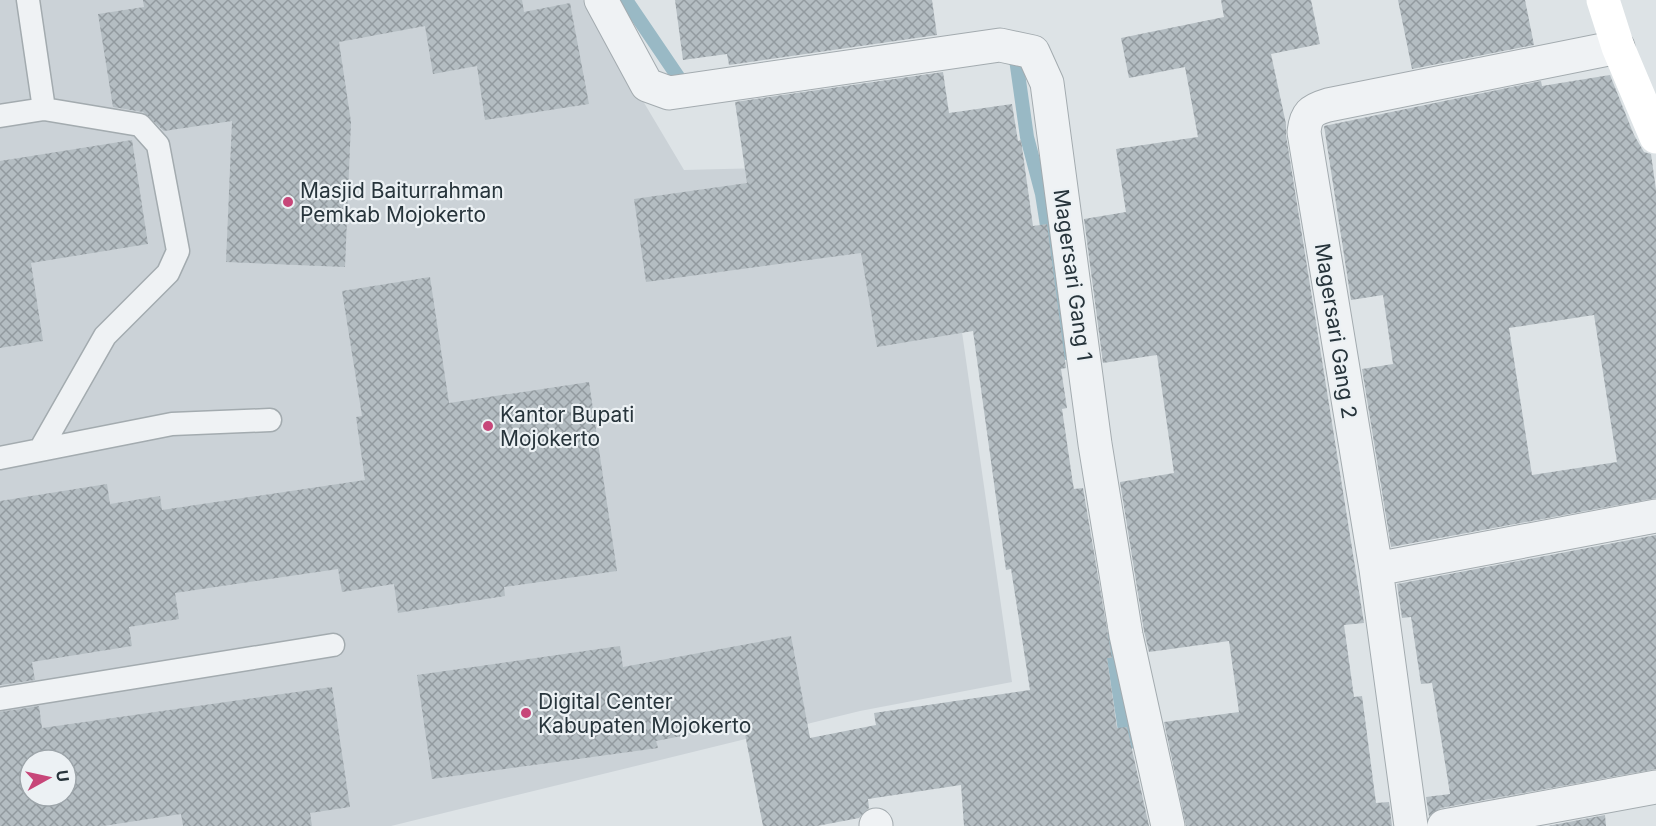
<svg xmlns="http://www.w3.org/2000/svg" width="1656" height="826" font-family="Inter,sans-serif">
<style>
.built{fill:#cbd2d7;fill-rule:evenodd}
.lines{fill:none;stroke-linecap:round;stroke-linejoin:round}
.stream{stroke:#99b9c5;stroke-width:14}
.building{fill:url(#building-cross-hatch);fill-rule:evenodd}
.service-casing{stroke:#a3abaf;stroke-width:25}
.minor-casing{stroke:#a3abaf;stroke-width:35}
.service{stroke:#eff2f4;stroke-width:22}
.minor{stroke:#eff2f4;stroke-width:33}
.secondary{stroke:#fff;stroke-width:33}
.poi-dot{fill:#c74679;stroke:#ecf1f4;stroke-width:2}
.labels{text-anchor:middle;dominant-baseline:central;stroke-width:4.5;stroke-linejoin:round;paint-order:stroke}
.poi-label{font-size:21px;fill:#27343b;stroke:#ecf1f4;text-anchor:start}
.street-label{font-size:21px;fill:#27343b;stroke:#ecf1f4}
</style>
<defs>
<pattern id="building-cross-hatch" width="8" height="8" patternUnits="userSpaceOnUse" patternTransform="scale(1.5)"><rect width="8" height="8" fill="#b4bdc2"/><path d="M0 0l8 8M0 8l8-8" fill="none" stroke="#929a9f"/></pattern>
</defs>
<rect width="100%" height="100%" fill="#dde3e6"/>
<path class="built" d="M 0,0 L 583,0 L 684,170 L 938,164 L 1012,682 L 860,711 L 391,826 L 0,826 ZM 30,760 L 66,760 L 66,796 L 30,796 Z"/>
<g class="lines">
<path class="stream" d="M 626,0 L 687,90
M 1013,52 L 1015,52 L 1027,137 L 1042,194 L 1067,353
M 1111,639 L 1127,744"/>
</g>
<path class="building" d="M 143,0 L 522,0 L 524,12 L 570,3 L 589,104 L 485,120 L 477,66 L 433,74 L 425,26 L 339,42 L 351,122 L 345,267 L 226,262 L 232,121 L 164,131 L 143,112 L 113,107 L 98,14 L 144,7 Z
M 675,0 L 932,0 L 937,35 L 729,65 L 727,54 L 683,60 Z
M 1221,0 L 1311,0 L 1320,44 L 1271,54 L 1286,124 L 1286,135 L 1364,623 L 1344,625 L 1354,697 L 1362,696 L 1376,803 L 1389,802 L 1392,826 L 1186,826 L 1164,722 L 1239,712 L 1229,641 L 1149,652 L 1144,631 L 1120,482 L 1174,473 L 1157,355 L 1103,363 L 1084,219 L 1126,212 L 1116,149 L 1198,137 L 1185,67 L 1129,78 L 1121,38 L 1224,17 Z
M 1398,0 L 1525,0 L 1534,45 L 1412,69 Z
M 943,72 L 949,113 L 1012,104 L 1018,141 L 1021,140 L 1033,226 L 1047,224 L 1066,368 L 1061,369 L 1067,408 L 1062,409 L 1073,484 L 1074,489 L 1083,488 L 1112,658 L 1107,658 L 1117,728 L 1127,727 L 1149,826 L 964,826 L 961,785 L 868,799 L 869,808 L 859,818 L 817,826 L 763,826 L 743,724 L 656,741 L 658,748 L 432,779 L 417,675 L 620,646 L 623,667 L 791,636 L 810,738 L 876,725 L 874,713 L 1030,690 L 1011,569 L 1006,570 L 973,331 L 877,347 L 861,253 L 646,282 L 634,199 L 747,183 L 735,102 Z
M 1610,75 L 1634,135 L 1644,152 L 1651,154 L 1656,190 L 1656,498 L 1391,547 L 1362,369 L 1393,364 L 1383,295 L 1351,300 L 1324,126 L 1541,81 L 1542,86 ZM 1594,315 L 1617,462 L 1532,475 L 1509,328 Z
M 132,140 L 148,244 L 31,263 L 43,341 L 0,348 L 0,161 Z
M 430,277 L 449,403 L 589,382 L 617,571 L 504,587 L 505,596 L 398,613 L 394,584 L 342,592 L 338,569 L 175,593 L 179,619 L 129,627 L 132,646 L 32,662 L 35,680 L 0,685 L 0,501 L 107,484 L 110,504 L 160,496 L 162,510 L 365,480 L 356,417 L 362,416 L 342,291 Z
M 1656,535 L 1656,769 L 1441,808 L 1429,816 L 1426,797 L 1450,794 L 1448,781 L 1432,683 L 1421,684 L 1411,617 L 1402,618 L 1397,584 Z
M 332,687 L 350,807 L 310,813 L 312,826 L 183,826 L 181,814 L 103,826 L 0,826 L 0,712 L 39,706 L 42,728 ZM 30,760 L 66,760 L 66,796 L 30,796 Z
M 1605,815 L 1606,826 L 1548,826 Z"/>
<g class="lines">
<defs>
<path id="service" d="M 0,116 L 44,109 L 28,0
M 40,450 L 105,336 L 168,273 L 178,251 L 158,145 L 140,125 L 44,109
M 0,458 L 172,424 L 270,420
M 0,699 L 333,645"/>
<path id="minor" d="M 601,0 L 647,85 L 669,93 L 1000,45 L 1033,52 L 1047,83 L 1095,444 L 1126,635 L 1168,826
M 1376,569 L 1656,516
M 876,825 L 876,826
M 1411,826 L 1376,569 L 1304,132 C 1306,114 1311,110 1328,105 L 1618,47
M 1444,826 L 1656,787"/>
</defs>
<use href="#service" class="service-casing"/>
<use href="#minor" class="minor-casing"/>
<use href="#service" class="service"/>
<use href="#minor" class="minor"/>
<path class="secondary" d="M 1603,0 L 1618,47 L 1656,137"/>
</g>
<g class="poi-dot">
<circle cx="288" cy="202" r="6"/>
<circle cx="488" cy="426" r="6"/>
<circle cx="526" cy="713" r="6"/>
</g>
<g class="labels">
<g class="poi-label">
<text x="300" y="190">Masjid Baiturrahman<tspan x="300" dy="24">Pemkab Mojokerto</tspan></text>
<text x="500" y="414">Kantor Bupati<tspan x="500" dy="24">Mojokerto</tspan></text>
<text x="538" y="701">Digital Center<tspan x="538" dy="24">Kabupaten Mojokerto</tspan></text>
</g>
<g class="street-label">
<text transform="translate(1073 275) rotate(82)">Magersari Gang 1</text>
<text transform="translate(1336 331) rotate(81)">Magersari Gang 2</text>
</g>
</g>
<g transform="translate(48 778) rotate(82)"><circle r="28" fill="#ecf1f4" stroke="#9da5aa" stroke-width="1.5"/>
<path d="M0-4.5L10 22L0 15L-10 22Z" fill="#c74679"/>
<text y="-9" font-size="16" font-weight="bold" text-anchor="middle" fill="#27343b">U</text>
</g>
</svg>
